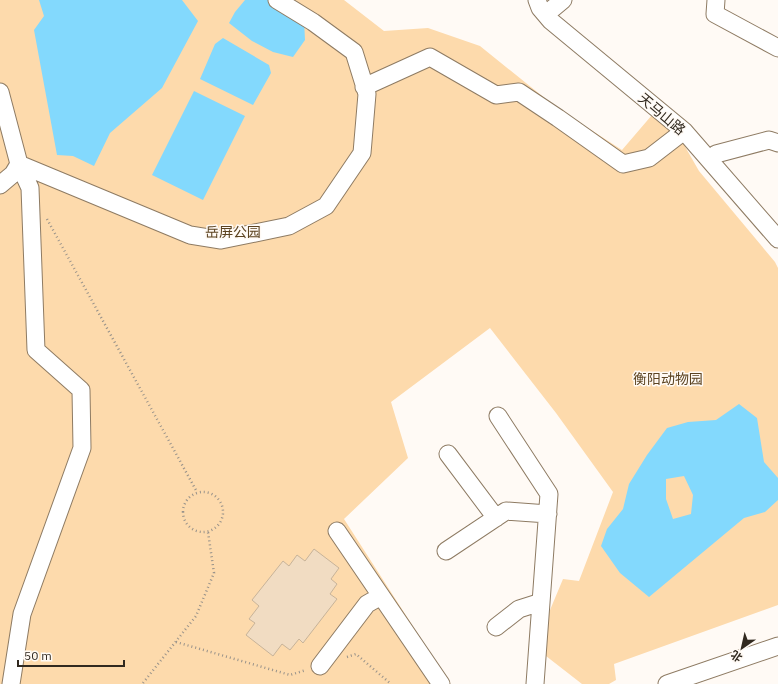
<svg xmlns="http://www.w3.org/2000/svg" width="778" height="684" font-family="'IBM Plex Sans','Noto Sans SC',sans-serif">
<style>
.green{fill:#fddaac}
.water{fill:#83d9fd;fill-rule:evenodd}
.building{fill:#f1dcc2;stroke:#c7b399}
.lines{fill:none;stroke-linecap:round;stroke-linejoin:round}
.minor-casing{stroke:#8e7b63;stroke-width:19}
.path{stroke:#98928a;stroke-width:2.5;stroke-dasharray:1 3;stroke-linecap:butt}
.minor{stroke:#fff;stroke-width:17}
.labels{text-anchor:middle;dominant-baseline:central;stroke-width:3;stroke-linejoin:round;paint-order:stroke}
.street-label{font-size:14px;fill:#31291f;stroke:#fffaf5}
.park-label{font-size:14px;fill:#5c4320;stroke:#fffaf5}
</style>
<rect width="100%" height="100%" fill="#fffaf5"/>
<path class="green" d="M 0,0 L 344,0 L 384,31 L 428,28 L 480,46 L 557,108 L 622,150 L 652,115 L 683,143 L 699,171 L 775,262 L 778,268 L 778,605 L 614,664 L 616,680 L 609,684 L 582,684 L 546,656 L 545,622 L 563,579 L 579,581 L 613,492 L 556,413 L 490,328 L 391,402 L 408,458 L 344,519 L 450,684 L 0,684 Z"/>
<path class="water" d="M 39,0 L 182,0 L 198,21 L 162,88 L 110,133 L 94,166 L 73,156 L 57,155 L 34,30 L 44,16 Z
M 245,0 L 273,0 L 304,20 L 305,40 L 293,57 L 273,52 L 252,41 L 229,23 L 235,12 Z
M 223,38 L 269,65 L 271,73 L 253,105 L 200,79 L 215,44 Z
M 194,91 L 245,116 L 203,200 L 152,175 Z
M 739,404 L 757,418 L 764,462 L 778,478 L 778,500 L 765,512 L 744,518 L 649,597 L 620,573 L 601,546 L 607,529 L 623,509 L 629,484 L 647,455 L 667,428 L 688,422 L 716,420 ZM 684,476 L 693,495 L 691,514 L 673,519 L 666,499 L 666,479 Z"/>
<path class="building" d="M 314,549 L 339,568 L 331,579 L 337,584 L 330,594 L 337,599 L 303,643 L 299,639 L 290,650 L 282,644 L 273,656 L 246,635 L 255,623 L 249,619 L 259,606 L 252,600 L 283,561 L 289,566 L 297,555 L 305,561 Z"/>
<g class="lines">
<defs>
<path id="minor" d="M 537,0 L 540,8 L 551,21 L 684,131 L 778,239
M 716,0 L 715,14 L 778,48
M 551,10 L 563,0
M 364,87 L 430,57 L 496,95 L 519,92 L 558,118 L 623,164 L 649,158 L 684,131
M 0,92 L 19,164 L 13,174 L 0,185
M 716,154 L 769,140 L 778,143
M 19,164 L 190,235 L 221,240 L 289,226 L 326,206 L 362,153 L 367,94 L 354,52 L 313,22 L 277,0
M 498,416 L 549,494 L 535,684
M 448,454 L 496,518
M 337,531 L 441,684
M 446,551 L 506,511 L 548,514
M 496,627 L 519,609 L 541,602
M 320,666 L 367,604 L 381,596
M 11,684 L 22,614 L 82,448 L 81,390 L 36,350 L 30,188 L 19,164
M 667,684 L 778,646"/>
</defs>
<use href="#minor" class="minor-casing"/>
<path class="path" d="M 47,219 L 197,492
M183 512a20 20 0 1 1 40 0a20 20 0 1 1-40 0Z
M 176,642 L 290,675 L 306,670
M 347,657 L 356,654 L 391,684
M 143,683 L 196,616 L 214,573 L 208,532"/>
<use href="#minor" class="minor"/>
</g>
<g class="labels">
<g class="street-label">
<text transform="translate(662 114) rotate(40)">天马山路</text>
</g>
<g class="park-label">
<text x="233" y="232">岳屏公园</text>
<text x="668" y="379">衡阳动物园</text>
</g>
</g>
<g transform="translate(742 648) rotate(214)" stroke="#fffaf5" stroke-width="3" paint-order="stroke">
<path d="M0-3L7 15L0 10L-7 15Z" fill="#31291f"/>
<text y="-6" font-size="11" font-weight="bold" text-anchor="middle" fill="#31291f">北</text>
</g>
<path d="M18 660v6h106v-6" fill="none" stroke="#31291f" stroke-width="2"/>
<text x="24" y="660" font-size="12" fill="#31291f" stroke="#fffaf5" stroke-width="3" paint-order="stroke">50 m</text>
</svg>
